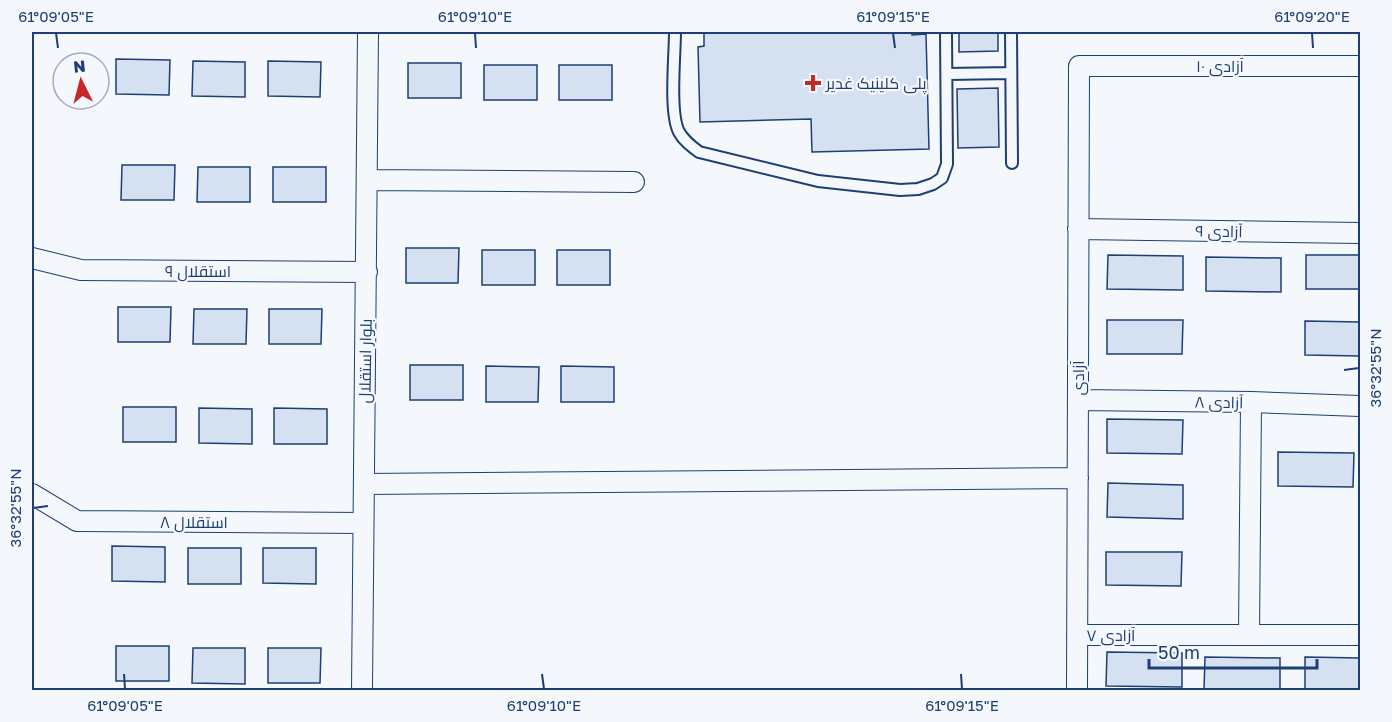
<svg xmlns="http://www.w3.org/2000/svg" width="1392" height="722" font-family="'Golos Text',Cairo,sans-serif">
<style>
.building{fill:#d5e0f0;stroke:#1d3f73;stroke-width:1.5}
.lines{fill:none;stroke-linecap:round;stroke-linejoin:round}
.service-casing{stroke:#1d3f73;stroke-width:14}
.minor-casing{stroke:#1d3f73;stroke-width:22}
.service{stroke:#f4f7fb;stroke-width:10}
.minor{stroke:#f4f7fb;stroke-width:20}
.ticks{fill:none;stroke:#1d3f73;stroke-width:2}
.poi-dot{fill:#c62828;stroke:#f4f7fb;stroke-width:2}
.labels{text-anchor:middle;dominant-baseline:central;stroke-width:4.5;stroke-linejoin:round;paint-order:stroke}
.street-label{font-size:16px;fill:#1d3f73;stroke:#f4f7fb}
.poi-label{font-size:16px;fill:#1d3f73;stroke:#f4f7fb;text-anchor:start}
.neatline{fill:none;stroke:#1d3f73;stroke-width:2}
.ticks-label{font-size:15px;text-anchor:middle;fill:#1d3f73}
</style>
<rect width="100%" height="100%" fill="#f4f7fb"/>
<path class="building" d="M 704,32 L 912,32 L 912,35 L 926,34 L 929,149 L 812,152 L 811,119 L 700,122 L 698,47 L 704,46 Z
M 959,32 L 998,32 L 998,51 L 959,52 Z
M 116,59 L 170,60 L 169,95 L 116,94 Z
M 193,61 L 245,62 L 245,97 L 192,96 Z
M 268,61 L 321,62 L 320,97 L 268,96 Z
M 408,63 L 461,63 L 461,98 L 408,98 Z
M 484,65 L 537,65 L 537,100 L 484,100 Z
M 559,65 L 612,65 L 612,100 L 559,100 Z
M 998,88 L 999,147 L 958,148 L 957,89 Z
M 122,165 L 175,165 L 174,200 L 121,200 Z
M 198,167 L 250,167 L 250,202 L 197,202 Z
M 273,167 L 326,167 L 326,202 L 273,202 Z
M 406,248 L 459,248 L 458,283 L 406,283 Z
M 482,250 L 535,250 L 535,285 L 482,285 Z
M 557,250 L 610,250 L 610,285 L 557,285 Z
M 1108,255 L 1183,256 L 1183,290 L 1107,289 Z
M 1306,255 L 1360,255 L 1360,289 L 1306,289 Z
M 1206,257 L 1281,258 L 1281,292 L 1206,291 Z
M 118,307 L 171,307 L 170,342 L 118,342 Z
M 194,309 L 247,309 L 246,344 L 193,344 Z
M 269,309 L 322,309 L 321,344 L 269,344 Z
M 1107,320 L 1183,320 L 1182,354 L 1107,354 Z
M 1305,321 L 1360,322 L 1360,356 L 1305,355 Z
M 410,365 L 463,365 L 463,400 L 410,400 Z
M 486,366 L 539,367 L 538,402 L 486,402 Z
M 561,366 L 614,367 L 614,402 L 561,402 Z
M 123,407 L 176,407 L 176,442 L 123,442 Z
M 199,408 L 252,409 L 252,444 L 199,443 Z
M 274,408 L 327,409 L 327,444 L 274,444 Z
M 1107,419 L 1183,420 L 1182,454 L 1107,453 Z
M 1278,452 L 1354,453 L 1353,487 L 1278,486 Z
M 1108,483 L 1183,485 L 1183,519 L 1107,517 Z
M 112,546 L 165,547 L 165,582 L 112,581 Z
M 188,548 L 241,548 L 241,584 L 188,584 Z
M 263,548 L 316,548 L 316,584 L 263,583 Z
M 1106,552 L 1182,552 L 1181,586 L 1106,585 Z
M 116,646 L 169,646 L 169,681 L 116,681 Z
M 193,648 L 245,648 L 245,684 L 192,683 Z
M 268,648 L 321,648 L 320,683 L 268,683 Z
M 1107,652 L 1182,653 L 1182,687 L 1106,686 Z
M 1205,657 L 1280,658 L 1280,690 L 1204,690 Z
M 1305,657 L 1360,658 L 1360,690 L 1305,690 Z"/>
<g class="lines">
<defs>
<path id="service" d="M 675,32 C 675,55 669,113 679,132 C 684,141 691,146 699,152 L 818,181 L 900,190 L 918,189 L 933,184 L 942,178 L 947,164 L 946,32
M 1011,32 L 1012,163
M 947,74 L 1011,73"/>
<path id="minor" d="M 367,180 L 634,182
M 1078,229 L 1360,233
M 32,258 L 81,270 L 367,272
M 1078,400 L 1251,402 L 1360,406
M 364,484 L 1078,478
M 32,494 L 77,521 L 363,523
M 1077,635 L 1360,635
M 1249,635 L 1251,402
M 362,690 L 368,32
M 1077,690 L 1079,66 L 1360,66"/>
</defs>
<use href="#service" class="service-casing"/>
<use href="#minor" class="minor-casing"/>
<use href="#service" class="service"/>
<use href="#minor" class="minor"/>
</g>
<path class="ticks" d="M 56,33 L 58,48M 475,33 L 476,48M 893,33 L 895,48M 1312,33 L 1313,48M 1344,370 L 1359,368M 33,508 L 48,506M 124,674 L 125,689M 542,674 L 544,689M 961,674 L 962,689"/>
<path class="poi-dot" d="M810 74h6v6h6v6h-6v6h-6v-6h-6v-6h6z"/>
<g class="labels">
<g class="street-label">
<text x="1220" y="66">آزادی ۱۰</text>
<text transform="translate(1219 231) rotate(1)">آزادی ۹</text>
<text x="198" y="271">استقلال ۹</text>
<text transform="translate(365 361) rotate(-89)">بلوار استقلال</text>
<text transform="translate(1078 378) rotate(-90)">آزادی</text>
<text transform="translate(1219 402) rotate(1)">آزادی ۸</text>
<text x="194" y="522">استقلال ۸</text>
<text x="1111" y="635">آزادی ۷</text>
</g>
<g class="poi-label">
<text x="826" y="83">پلی کلینیک غدیر</text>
</g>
</g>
<rect width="1392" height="722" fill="none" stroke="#f4f7fb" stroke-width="66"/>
<g transform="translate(81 81) rotate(354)"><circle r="28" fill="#f4f7fb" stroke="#9eadc5" stroke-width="1.5"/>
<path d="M0-4.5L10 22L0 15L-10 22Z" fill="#c62828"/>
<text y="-9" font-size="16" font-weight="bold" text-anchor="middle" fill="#1d3f73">N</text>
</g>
<path d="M1149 659v9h168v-9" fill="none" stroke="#1d3f73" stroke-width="3"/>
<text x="1158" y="659" font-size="18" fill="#1d3f73" stroke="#f4f7fb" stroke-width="4.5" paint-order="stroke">50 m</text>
<rect x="33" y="33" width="1326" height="656" class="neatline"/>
<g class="ticks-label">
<text x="56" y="22">61°09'05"E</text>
<text x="475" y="22">61°09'10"E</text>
<text x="893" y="22">61°09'15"E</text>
<text x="1312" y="22">61°09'20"E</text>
<text transform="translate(1376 368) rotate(-90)" y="5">36°32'55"N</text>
<text transform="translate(16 508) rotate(-90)" y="5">36°32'55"N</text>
<text x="125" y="711">61°09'05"E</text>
<text x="544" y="711">61°09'10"E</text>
<text x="962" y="711">61°09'15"E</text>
</g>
</svg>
